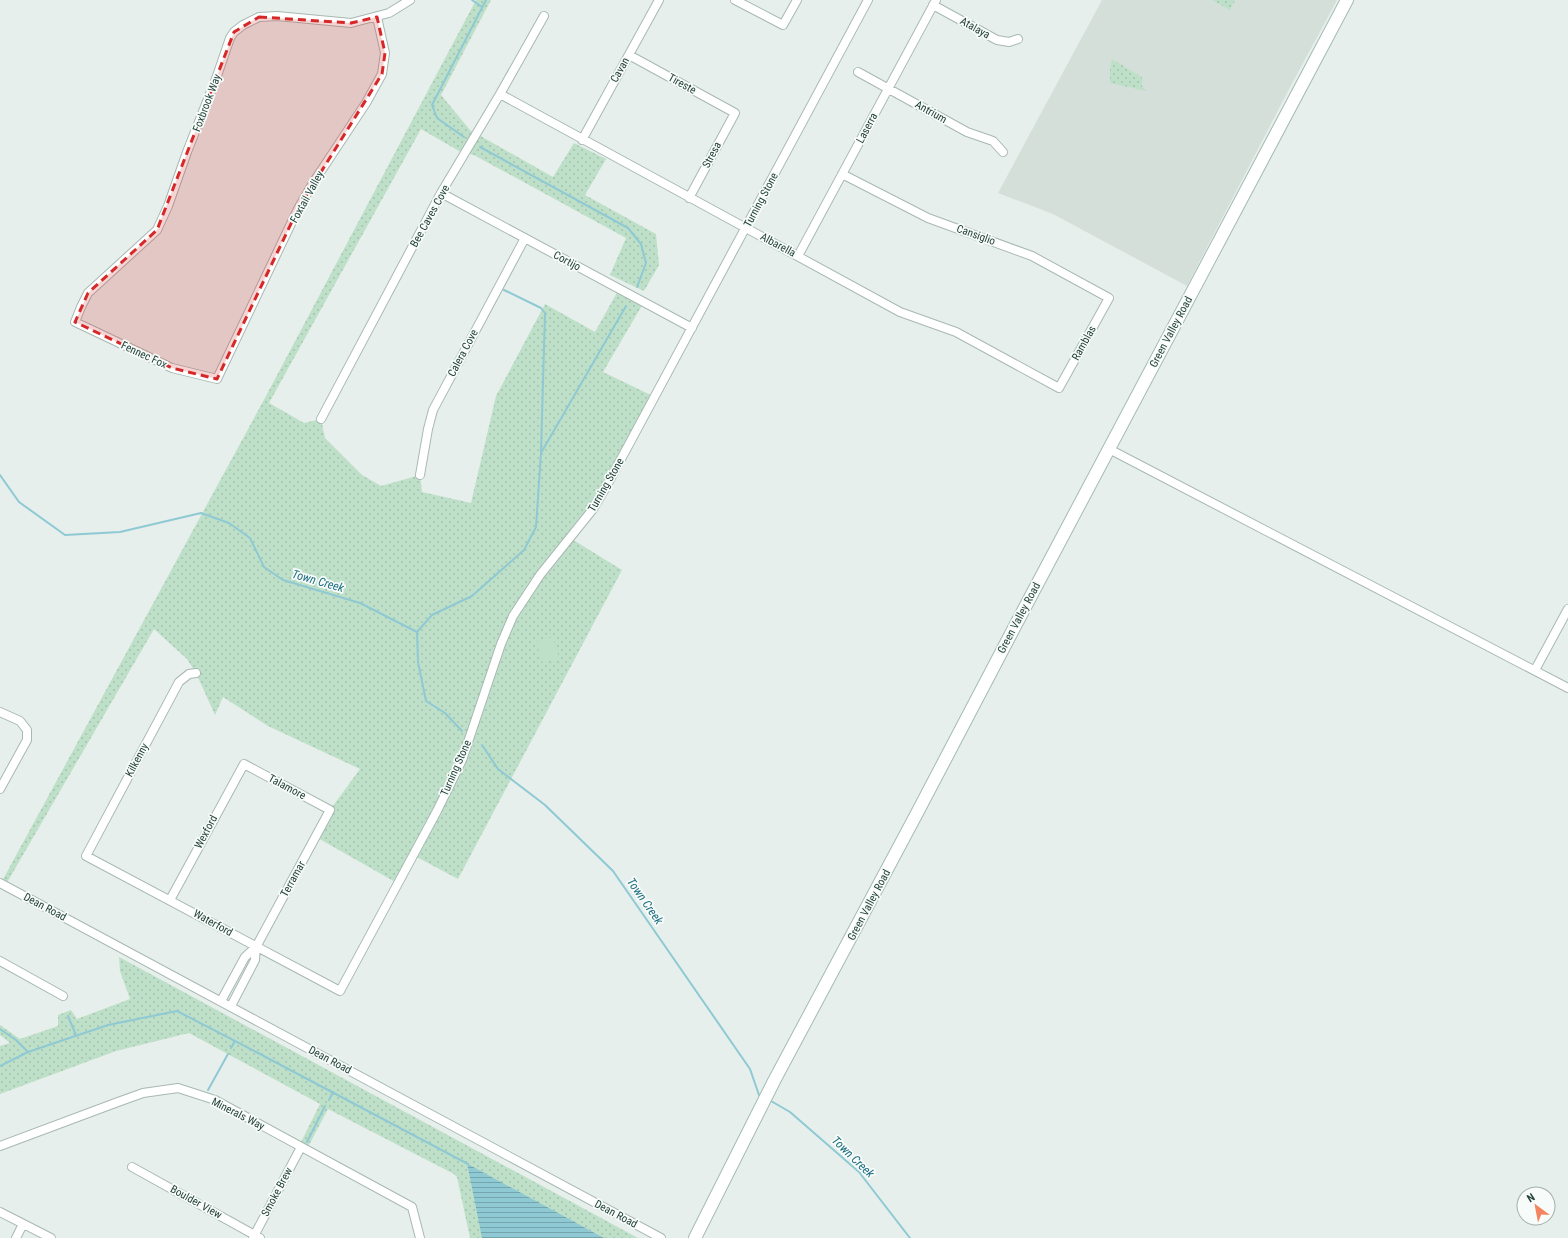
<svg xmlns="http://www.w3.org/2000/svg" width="1568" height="1238" font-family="'Roboto Condensed',sans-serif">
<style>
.built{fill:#d4dfda}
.park{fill:url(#park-dots)}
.garden{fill:#bfe0c8}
.water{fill:url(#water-rules)}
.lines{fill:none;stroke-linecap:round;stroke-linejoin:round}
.stream{stroke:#8ec9d4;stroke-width:2}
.street-casing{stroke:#a8b8b2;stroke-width:10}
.secondary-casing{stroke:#a4bbb3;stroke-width:14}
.street{stroke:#fff;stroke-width:8}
.secondary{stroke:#fff;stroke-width:12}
.marked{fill:#d62828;fill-opacity:0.2;stroke:#d62828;stroke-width:3;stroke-dasharray:8 5;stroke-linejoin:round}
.labels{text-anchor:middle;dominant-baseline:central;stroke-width:3.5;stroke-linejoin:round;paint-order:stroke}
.street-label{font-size:11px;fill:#24423a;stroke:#f7fbf9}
.water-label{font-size:12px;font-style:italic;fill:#1c6f80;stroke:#f7fbf9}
</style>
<defs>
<pattern id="park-dots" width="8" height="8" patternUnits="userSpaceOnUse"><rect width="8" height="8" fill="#bfe0c8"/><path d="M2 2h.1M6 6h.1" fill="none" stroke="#a4c1ad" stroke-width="1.8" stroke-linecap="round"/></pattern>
<pattern id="water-rules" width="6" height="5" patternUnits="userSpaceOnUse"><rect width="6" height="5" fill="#8ec9d4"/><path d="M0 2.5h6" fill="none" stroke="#74a5ad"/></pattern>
</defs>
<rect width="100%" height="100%" fill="#e6efeb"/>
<path class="built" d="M 1102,0 L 1337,0 L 1287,93 L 1187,286 L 1053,214 L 998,193 Z"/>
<path class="park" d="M 476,0 L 491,0 L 441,95 L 470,130 L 553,177 L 574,143 L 606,159 L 585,195 L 656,234 L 659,265 L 644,291 L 610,275 L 626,238 L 474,155 L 459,151 L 421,129 L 269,403 L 304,423 L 321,419 L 325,438 L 362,475 L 381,486 L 420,475 L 422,492 L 471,503 L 496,396 L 545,304 L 595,332 L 619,289 L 644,302 L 603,372 L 655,397 L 606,487 L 570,538 L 622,570 L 458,879 L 413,855 L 397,883 L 316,837 L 330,810 L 360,769 L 268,726 L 223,697 L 215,715 L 196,673 L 187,659 L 154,629 L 5,886 L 1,883 L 266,396 Z
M 1212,0 L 1235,0 L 1230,10 Z
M 1112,59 L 1142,77 L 1142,86 L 1146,91 L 1110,83 L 1110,69 Z
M 119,957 L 638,1238 L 470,1238 L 457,1177 L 454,1174 L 328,1109 L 309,1145 L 300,1144 L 320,1104 L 189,1033 L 116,1051 L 0,1094 L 0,1046 L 10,1043 L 0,1035 L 0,1025 L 20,1039 L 58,1026 L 58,1015 L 71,1010 L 77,1019 L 130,999 L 120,971 Z"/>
<path class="garden" d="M 553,637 L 559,658 L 542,662 L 536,642 Z"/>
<path class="water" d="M 467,1163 L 466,1163 L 604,1238 L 482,1238 Z"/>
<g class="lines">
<path class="stream" d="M 472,0 L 482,7
M 464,137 L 437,118 L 432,105 L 486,0
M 480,147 L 628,228 L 641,244 L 646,263 L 637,287
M 504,290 L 541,308 L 545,313 L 541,452
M 0,475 L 19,502 L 65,535 L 120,532 L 201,513 L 229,523 L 250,538 L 264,567 L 283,580 L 360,603 L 417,632 L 418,662 L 426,701 L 445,713 L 462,731
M 417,632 L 432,615 L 472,596 L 524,550 L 536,527 L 541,453 L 626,306
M 482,745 L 498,769 L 545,805 L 613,871 L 750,1069 L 759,1095
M 68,1016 L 76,1035
M 0,1029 L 16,1040 L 28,1052
M 231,1048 L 235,1041
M 0,1066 L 28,1052 L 108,1025 L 177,1011 L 260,1054 L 468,1164
M 208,1090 L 228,1054
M 329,1100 L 333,1092
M 771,1101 L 790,1112 L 859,1172 L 910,1238
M 307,1142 L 325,1106"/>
<defs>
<path id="street" d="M 735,0 L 783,25 L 797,0
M 933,5 L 997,40 L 1009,42 L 1018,39
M 377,17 L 385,53 L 382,74 L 366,103 L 313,183 L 298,209 L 217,379 L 172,368 L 75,322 L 81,307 L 88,293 L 157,230 L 168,206 L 187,152 L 217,76 L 230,38 L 234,32 L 243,25 L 259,17 L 277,16 L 351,23 L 389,13 L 410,0
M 629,55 L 735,113 L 689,198
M 858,72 L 967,132 L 993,141 L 1003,152
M 500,94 L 900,312 L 956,332 L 1059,388 L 1109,298 L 1032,256 L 928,218 L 842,174
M 582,140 L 659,0
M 441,193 L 692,328
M 798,256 L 936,0
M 321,419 L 441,193 L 500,94 L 544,16
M 1109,449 L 1568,688
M 420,475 L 428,429 L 433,410 L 525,238
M 1535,670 L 1568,609
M 196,673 L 189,674 L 179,682 L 86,856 L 340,991 L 437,811 L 462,760 L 501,644 L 513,616 L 540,575 L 593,509 L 606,487 L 868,0
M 0,712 L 20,721 L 27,730 L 27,740 L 0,789
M 0,883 L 661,1238
M 170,900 L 244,764 L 330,810 L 256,947 L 245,957 L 221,1001
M 0,961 L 63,996
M 231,1006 L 255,960 L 256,947
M 0,1146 L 118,1102 L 143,1093 L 178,1088 L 215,1100 L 412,1207 L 420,1238
M 132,1167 L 260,1238
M 0,1212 L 51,1238
M 16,1238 L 23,1224
M 253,1238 L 301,1147"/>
<path id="secondary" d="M 695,1238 L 774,1081 L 916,815 L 1014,628 L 1347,0"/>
</defs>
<use href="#street" class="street-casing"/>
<use href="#secondary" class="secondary-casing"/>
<use href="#street" class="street"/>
<use href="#secondary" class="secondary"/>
</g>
<path class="marked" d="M 259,17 L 351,23 L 377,17 L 385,53 L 382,74 L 298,209 L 217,379 L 172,368 L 75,322 L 88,293 L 157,230 L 234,32 Z"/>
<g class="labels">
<g class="street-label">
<text transform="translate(975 28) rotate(29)">Atalaya</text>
<text transform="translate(620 70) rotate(-61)">Cavan</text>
<text transform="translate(682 84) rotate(29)">Tireste</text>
<text transform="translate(207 103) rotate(-69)">Foxbrook Way</text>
<text transform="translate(931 112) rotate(29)">Antrium</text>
<text transform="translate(867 128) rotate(-62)">Laserra</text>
<text transform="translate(712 155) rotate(-62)">Stresa</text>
<text transform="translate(307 197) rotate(-61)">Foxtail Valley</text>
<text transform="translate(761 200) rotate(-62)">Turning Stone</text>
<text transform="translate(430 216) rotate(-61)">Bee Caves Cove</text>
<text transform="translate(976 235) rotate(20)">Cansiglio</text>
<text transform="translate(778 245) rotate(28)">Albarella</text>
<text transform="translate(567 261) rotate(28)">Cortijo</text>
<text transform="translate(1171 332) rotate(-62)">Green Valley Road</text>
<text transform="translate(1084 343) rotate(-61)">Ramblas</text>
<text transform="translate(463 353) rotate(-62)">Calera Cove</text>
<text transform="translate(144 355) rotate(25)">Fennec Fox</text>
<text transform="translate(606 485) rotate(-60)">Turning Stone</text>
<text transform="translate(1019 618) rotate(-62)">Green Valley Road</text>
<text transform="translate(137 760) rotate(-62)">Kilkenny</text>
<text transform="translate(456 768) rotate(-66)">Turning Stone</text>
<text transform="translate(287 787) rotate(28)">Talamore</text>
<text transform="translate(206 832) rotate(-62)">Wexford</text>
<text transform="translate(293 879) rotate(-61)">Terramar</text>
<text transform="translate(869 905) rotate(-62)">Green Valley Road</text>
<text transform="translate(45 907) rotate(28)">Dean Road</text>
<text transform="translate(213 923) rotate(29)">Waterford</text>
<text transform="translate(330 1060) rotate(28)">Dean Road</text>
<text transform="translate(238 1114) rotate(27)">Minerals Way</text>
<text transform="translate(277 1192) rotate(-62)">Smoke Brew</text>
<text transform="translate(196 1202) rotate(29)">Boulder View</text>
<text transform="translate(616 1214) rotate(28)">Dean Road</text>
</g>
<g class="water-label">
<text transform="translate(318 581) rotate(16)">Town Creek</text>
<text transform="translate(645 901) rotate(55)">Town Creek</text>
<text transform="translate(853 1157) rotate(44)">Town Creek</text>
</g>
</g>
<g transform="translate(1536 1206) rotate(328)"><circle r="19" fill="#f7fbf9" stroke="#a3b1ad"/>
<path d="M0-3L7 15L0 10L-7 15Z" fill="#f4845f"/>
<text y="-6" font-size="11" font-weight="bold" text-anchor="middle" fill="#24423a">N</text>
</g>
</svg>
